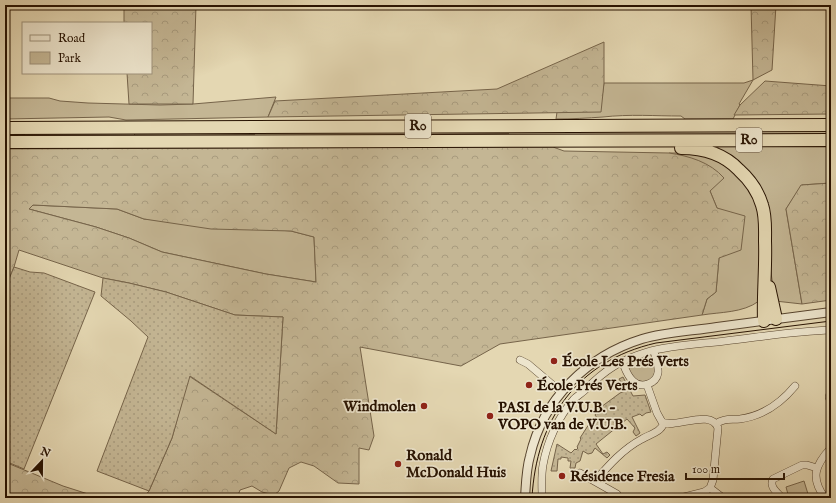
<svg xmlns="http://www.w3.org/2000/svg" width="836" height="503" font-family="'IM FELL English',serif">
<style>
.green{fill:#c4b694;stroke:#76644a}
.forest{fill:url(#forest-crowns);stroke:#76644a;fill-rule:evenodd}
.garden{fill:url(#garden-dots);stroke:#76644a}
.lines{fill:none;stroke-linecap:round;stroke-linejoin:round}
.minor-casing{stroke:#56432d;stroke-width:8}
.tertiary-casing{stroke:#56432d;stroke-width:10}
.motorway-casing{stroke:#271201;stroke-width:14}
.minor{stroke:#ede5cd;stroke-width:7}
.tertiary{stroke:#ede5cd;stroke-width:8}
.motorway{stroke:#e4d7b2;stroke-width:12}
.tram{stroke:#271201;stroke-width:1}
.poi-dot{fill:#8f2418;stroke:#ede5cd;stroke-width:1.5}
.labels{text-anchor:middle;dominant-baseline:central;stroke-width:3.5;stroke-linejoin:round;paint-order:stroke}
.shield{fill:#ede5cd;stroke:#62513e;stroke-width:1}
.shield-label{font-size:14px;font-weight:bold;fill:#271201}
.poi-label{font-size:15px;font-weight:bold;fill:#271201;stroke:#ede5cd;text-anchor:start}
</style>
<defs>
<pattern id="forest-crowns" width="20" height="18" patternUnits="userSpaceOnUse"><rect width="20" height="18" fill="#c4b694"/><path d="M2 6a3 3 0 1 1 6 0M12 15a3 3 0 1 1 6 0" fill="none" stroke="#a89b7e"/></pattern>
<pattern id="garden-dots" width="8" height="8" patternUnits="userSpaceOnUse"><rect width="8" height="8" fill="#c4b694"/><path d="M2 2h.1M6 6h.1" fill="none" stroke="#a89b7e" stroke-width="1.8" stroke-linecap="round"/></pattern>
</defs>
<rect width="100%" height="100%" fill="#e4d7b2"/>
<filter id="stains"><feTurbulence type="fractalNoise" baseFrequency=".005" numOctaves="4"/><feColorMatrix values="0 0 0 0 .2 0 0 0 0 .09 0 0 0 0 .02 0 0 0 .5 -.17"/></filter>
<radialGradient id="worn" r=".72"><stop offset=".6" stop-color="#630" stop-opacity="0"/><stop offset="1" stop-color="#630" stop-opacity=".3"/></radialGradient>
<path class="green" d="M 753,80 L 739,104 L 740,105 L 733,119 L 685,119 L 681,116 C 656,116 629,114 603,117 C 588,118 572,119 556,119 L 557,112 L 600,111 L 604,83 L 744,83 Z
M 276,97 L 268,117 L 126,120 L 109,117 L 5,119 L 5,98 L 49,98 L 60,101 L 88,103 L 160,105 L 193,104 Z
M 831,130 L 831,134 L 135,136 L 134,133 Z
M 703,146 L 831,147 L 831,183 L 802,185 L 786,209 L 802,304 L 775,301 L 759,187 Z
M 669,153 L 689,153 L 705,155 L 726,164 L 749,186 L 761,218 L 759,301 C 743,313 720,312 702,315 L 707,299 L 716,292 L 719,258 L 717,208 L 710,191 Z
M 33,205 L 117,209 L 144,219 L 291,231 L 314,237 L 316,282 L 266,274 L 162,252 L 129,238 L 96,227 L 29,209 Z
M 653,359 L 656,372 L 652,380 L 638,383 L 627,368 Z
M 804,481 L 808,494 L 795,498 L 789,498 L 786,487 Z"/>
<path class="forest" d="M 124,5 L 196,5 L 193,104 L 129,104 L 127,73 L 151,73 L 151,23 L 124,23 Z
M 751,5 L 776,5 L 772,70 L 753,80 Z
M 604,42 L 604,83 L 601,112 L 268,117 L 275,101 L 497,89 Z
M 765,81 L 831,86 L 831,114 L 734,115 L 740,105 Z
M 465,147 L 553,147 L 564,151 L 669,153 C 689,156 710,162 724,178 L 710,191 L 717,208 L 745,216 L 741,250 L 719,258 L 716,292 L 707,299 L 702,315 L 500,344 L 461,366 L 360,347 L 374,436 L 369,450 L 359,448 L 359,484 L 338,483 L 314,466 L 301,462 L 289,468 L 279,491 L 274,495 L 262,492 L 252,486 L 240,490 L 237,498 L 143,498 L 149,491 L 172,438 L 189,376 L 276,434 L 283,317 L 235,315 L 166,292 L 129,283 L 103,278 L 19,250 L 14,267 L 5,289 L 5,149 ZM 33,205 L 117,209 L 144,219 L 211,229 L 291,231 L 314,237 L 316,282 L 266,274 L 162,252 L 129,238 L 96,227 L 29,209 Z
M 831,183 L 831,300 L 802,304 L 786,209 L 801,185 Z
M 5,462 L 63,486 L 88,494 L 87,498 L 5,498 Z"/>
<path class="garden" d="M 14,267 L 30,272 L 44,273 L 95,292 L 24,469 L 5,461 L 5,289 Z
M 103,278 L 129,283 L 166,292 L 235,315 L 283,317 L 276,434 L 190,376 L 172,438 L 149,491 L 97,471 L 148,337 L 131,321 L 101,296 Z
M 623,377 L 633,396 L 645,395 L 651,412 L 646,413 L 642,416 L 640,414 L 632,417 L 640,433 L 636,436 L 633,432 L 635,428 L 627,419 L 596,444 L 603,454 L 607,452 L 610,455 L 607,458 L 595,448 L 592,453 L 588,454 L 583,451 L 580,461 L 576,463 L 575,468 L 570,468 L 571,461 L 568,461 L 568,458 L 561,457 L 561,459 L 558,459 L 557,471 L 551,471 L 557,444 L 571,453 L 575,449 L 576,450 L 578,448 L 577,447 L 581,439 L 580,438 L 591,421 L 596,420 L 597,418 L 595,415 L 600,407 L 601,407 L 620,393 L 625,391 L 625,388 L 619,379 Z"/>
<g class="lines">
<defs>
<path id="minor" d="M 520,360 L 528,364 L 561,392
M 622,361 C 625,368 627,376 633,381 C 641,389 656,384 658,373 C 659,366 655,357 654,351
M 647,385 L 657,413 L 662,422 C 676,429 711,408 718,428 L 713,480 L 710,488 L 704,492 L 680,498
M 831,390 L 829,397 L 831,403
M 716,424 C 723,418 731,420 740,419 C 762,416 781,403 795,386
M 580,473 L 617,494
M 595,481 C 609,465 623,449 642,439 C 650,434 660,433 664,423
M 710,488 L 723,498
M 542,498 C 542,487 541,476 543,465 C 547,442 558,417 574,399 C 577,396 582,393 585,390 C 605,370 620,360 647,352 C 672,345 699,344 725,341 C 760,337 795,331 831,330
M 782,498 C 777,492 769,487 773,479 L 802,465 L 807,465 L 817,468
M 825,498 C 810,478 815,465 831,448"/>
<path id="tertiary" d="M 525,498 C 526,484 526,470 530,456 C 543,399 587,356 642,339 C 666,332 692,331 717,327 C 755,322 793,317 831,312"/>
<path id="motorway" d="M 5,128 L 831,125
M 5,142 L 831,140
M 681,148 C 703,148 724,154 739,170 C 750,180 758,191 762,205 C 766,217 765,229 765,241 C 766,268 763,294 764,321
M 769,287 L 776,319"/>
</defs>
<use href="#minor" class="minor-casing"/>
<use href="#tertiary" class="tertiary-casing"/>
<use href="#motorway" class="motorway-casing"/>
<use href="#minor" class="minor"/>
<use href="#tertiary" class="tertiary"/>
<use href="#motorway" class="motorway"/>
<path class="tram" d="M 532,498 C 536,420 577,361 656,343 L 831,321"/>
</g>
<g class="poi-dot">
<circle cx="554" cy="361" r="4"/>
<circle cx="529" cy="385" r="4"/>
<circle cx="424" cy="406" r="4"/>
<circle cx="490" cy="416" r="4"/>
<circle cx="398" cy="464" r="4"/>
<circle cx="562" cy="476" r="4"/>
</g>
<g class="labels">
<g class="shield">
<rect x="405" y="114" width="26" height="24" rx="3"/>
<rect x="736" y="128" width="26" height="24" rx="3"/>
</g>
<g class="shield-label">
<text x="418" y="126">R0</text>
<text x="749" y="140">R0</text>
</g>
<g class="poi-label">
<text x="562" y="361">École Les Prés Verts</text>
<text x="537" y="385">École Prés Verts</text>
<text x="416" y="406" text-anchor="end">Windmolen</text>
<text x="498" y="407">PASI de la V.U.B. -<tspan x="498" dy="17">VOPO van de V.U.B.</tspan></text>
<text x="406" y="455">Ronald<tspan x="406" dy="17">McDonald Huis</tspan></text>
<text x="570" y="476">Résidence Fresia</text>
</g>
</g>
<rect width="836" height="503" fill="none" stroke="#e4d7b2" stroke-width="20"/>
<rect x="6" y="6" width="824" height="491" fill="none" stroke="#271201" stroke-width="2"/>
<rect x="10" y="10" width="816" height="483" fill="none" stroke="#271201"/>
<rect x="22" y="22" width="130" height="52" fill="#ede5cd" stroke="#9e917b"/>
<rect x="30" y="35" width="20" height="6" fill="#ede5cd" stroke="#9e917b"/>
<text x="58" y="42" font-size="12" fill="#271201">Road</text>
<rect x="30" y="52" width="20" height="12" fill="#c4b694" stroke="#9e917b"/>
<text x="58" y="62" font-size="12" fill="#271201">Park</text>
<g transform="translate(42 461) rotate(22)" stroke="#ede5cd" stroke-width="3" paint-order="stroke">
<path d="M0-3L7 15L0 10L-7 15Z" fill="#271201"/>
<text y="-6" font-size="11" font-weight="bold" text-anchor="middle" fill="#271201">N</text>
</g>
<path d="M686 473v6h98v-6" fill="none" stroke="#271201" stroke-width="2"/>
<text x="692" y="473" font-size="12" fill="#271201" stroke="#ede5cd" stroke-width="3" paint-order="stroke">100 m</text>
<rect width="100%" height="100%" filter="url(#stains)"/>
<rect width="100%" height="100%" fill="url(#worn)"/>
</svg>
